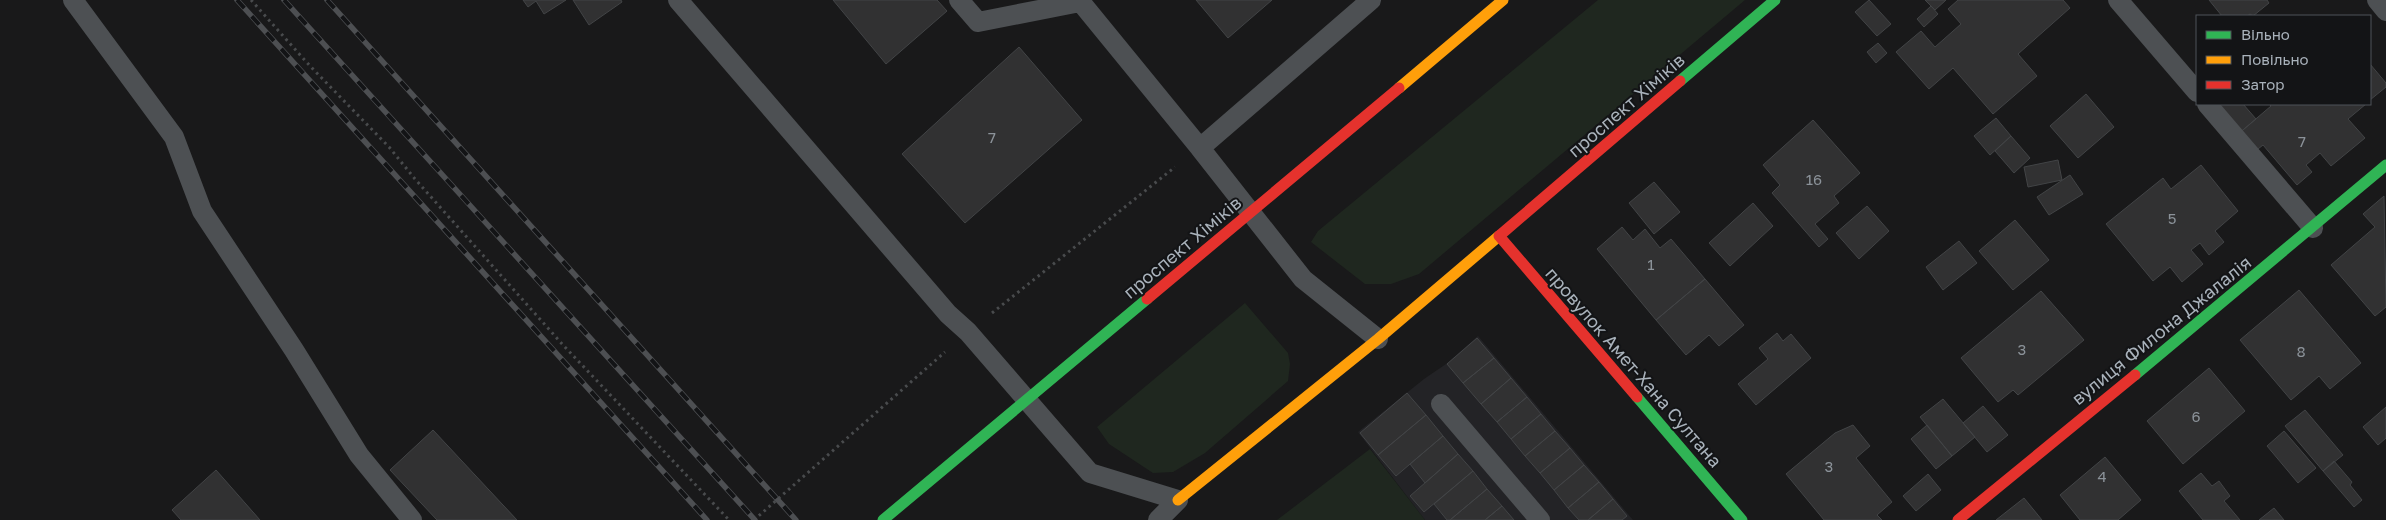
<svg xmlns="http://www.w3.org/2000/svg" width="2386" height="520" font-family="'Golos Text',sans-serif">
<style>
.built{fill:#232326}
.green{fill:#1f271f}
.building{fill:#313132;stroke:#424446}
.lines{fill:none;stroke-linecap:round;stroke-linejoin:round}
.path{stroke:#494b4d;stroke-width:3;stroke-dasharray:2.5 4;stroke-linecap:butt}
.lane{stroke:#4d5053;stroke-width:20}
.fast{stroke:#30b455;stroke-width:11}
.slow{stroke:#ff9f0a;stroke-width:11}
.jam{stroke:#e5322d;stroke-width:11}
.rail-casing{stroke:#4d4f52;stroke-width:5.5}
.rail{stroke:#131416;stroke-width:4;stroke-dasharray:11;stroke-linecap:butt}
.fast-bridge{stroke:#30b455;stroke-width:11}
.slow-bridge{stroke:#ff9f0a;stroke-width:11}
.jam-bridge{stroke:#e5322d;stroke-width:11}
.labels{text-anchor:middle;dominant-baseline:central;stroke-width:4;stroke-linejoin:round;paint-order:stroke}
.number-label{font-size:15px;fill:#8b9299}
.street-label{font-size:18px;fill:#a9b2bb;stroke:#131416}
</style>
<rect width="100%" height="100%" fill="#19191a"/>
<path class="built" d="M 1478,336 L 1633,520 L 1425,520 L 1358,432 L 1424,379 L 1446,364 Z"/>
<path class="green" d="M 1598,0 L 1745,0 L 1419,274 L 1391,284 L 1365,284 L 1311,242 L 1318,231 Z
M 1245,303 L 1288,353 L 1290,364 L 1288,381 L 1205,453 L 1173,472 L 1153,473 L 1109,444 L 1097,427 Z
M 1370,449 L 1425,520 L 1277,520 Z"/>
<path class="building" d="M 523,0 L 566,0 L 544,14 L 536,1 L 528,7 Z
M 573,0 L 621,0 L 622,2 L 589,25 Z
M 833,0 L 937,0 L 947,11 L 886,64 Z
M 1196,0 L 1272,0 L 1228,38 Z
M 1869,0 L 1891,24 L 1877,36 L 1855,12 Z
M 1925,0 L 1946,0 L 1935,10 Z
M 1958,0 L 2063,0 L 2070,8 L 2018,54 L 2037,76 L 1993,114 L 1953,68 L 1929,89 L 1896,52 L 1921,31 L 1935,47 L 1961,24 L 1948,9 Z
M 2209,0 L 2267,0 L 2269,3 L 2253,16 L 2250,14 L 2247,16 L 2222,16 Z
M 1931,6 L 1938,14 L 1924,27 L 1917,19 Z
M 1878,43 L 1887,53 L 1876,63 L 1867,52 Z
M 1019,47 L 1082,120 L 965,223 L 902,154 Z
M 2370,64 L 2386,83 L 2386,87 L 2370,100 Z
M 2086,94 L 2114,127 L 2078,158 L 2050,126 Z
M 2212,104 L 2243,104 L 2256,119 L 2237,135 Z
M 2269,104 L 2366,104 L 2348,119 L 2365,138 L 2331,166 L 2320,153 L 2306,165 L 2312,172 L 2297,185 L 2263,145 L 2253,153 L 2237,135 L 2271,106 Z
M 1996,118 L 2011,136 L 1990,155 L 1974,136 Z
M 1813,120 L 1860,173 L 1834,196 L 1839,203 L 1815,224 L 1828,239 L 1819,247 L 1772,193 L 1780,185 L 1763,165 Z
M 2011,136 L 2030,158 L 2014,173 L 1995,151 Z
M 2058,160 L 2062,180 L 2028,187 L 2024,167 Z
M 2201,165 L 2238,211 L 2215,231 L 2224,242 L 2209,255 L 2200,243 L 2191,250 L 2203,264 L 2182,282 L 2170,267 L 2153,281 L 2106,224 L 2163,178 L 2171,189 Z
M 2070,175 L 2083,194 L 2049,215 L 2037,197 Z
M 1654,182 L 1680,212 L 1654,234 L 1629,203 Z
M 2384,196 L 2386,307 L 2375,316 L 2331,265 L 2375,227 L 2363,214 Z
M 1753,203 L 1773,226 L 1730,266 L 1709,243 Z
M 1867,206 L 1889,231 L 1859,259 L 1836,233 Z
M 2015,220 L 2049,260 L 2013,290 L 1979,251 Z
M 1622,227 L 1633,240 L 1645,229 L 1660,248 L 1671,239 L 1705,279 L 1656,320 L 1597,249 Z
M 1959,241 L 1977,263 L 1943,290 L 1926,267 Z
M 1705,279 L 1744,325 L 1719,346 L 1709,335 L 1686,355 L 1656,320 Z
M 2299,290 L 2361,363 L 2330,389 L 2319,376 L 2291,400 L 2240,340 Z
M 2041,291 L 2084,340 L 2018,395 L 2013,390 L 1998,402 L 1961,358 Z
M 1777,333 L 1783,341 L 1791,334 L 1811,358 L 1756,405 L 1738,384 L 1768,359 L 1759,348 Z
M 1477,338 L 1494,358 L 1463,383 L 1447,364 Z
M 1494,358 L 1511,378 L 1481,404 L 1463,383 Z
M 2209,368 L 2245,411 L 2183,464 L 2147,421 Z
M 1511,378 L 1527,397 L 1497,422 L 1481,404 Z
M 1407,393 L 1426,415 L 1378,455 L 1360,433 Z
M 1527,397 L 1541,414 L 1511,439 L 1497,422 Z
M 1943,399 L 1975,437 L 1952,456 L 1920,417 Z
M 1983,406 L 2008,435 L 1987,452 L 1963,423 Z
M 2386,407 L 2386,438 L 2378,445 L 2363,427 Z
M 2305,410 L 2343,455 L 2323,471 L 2285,426 Z
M 1541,414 L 1555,431 L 1525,456 L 1511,439 Z
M 1426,415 L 1443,436 L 1396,476 L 1378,455 Z
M 1853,425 L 1870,446 L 1856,458 L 1892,502 L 1877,515 L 1882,520 L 1824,520 L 1786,474 L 1835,433 Z
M 1927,425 L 1952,456 L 1936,469 L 1911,439 Z
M 433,430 L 517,520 L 437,520 L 390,470 Z
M 1555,431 L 1570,448 L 1540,473 L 1525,456 Z
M 2284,431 L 2316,468 L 2298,483 L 2267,446 Z
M 1443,436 L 1458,454 L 1425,483 L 1410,464 Z
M 1570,448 L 1584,465 L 1554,490 L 1540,473 Z
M 1458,454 L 1473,471 L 1424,512 L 1410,496 Z
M 2105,457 L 2141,500 L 2118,520 L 2080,520 L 2060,495 Z
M 2334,461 L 2352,482 L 2350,485 L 2362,500 L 2354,507 L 2323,471 Z
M 1584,465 L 1599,482 L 1568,508 L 1554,490 Z
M 216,470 L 260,520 L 181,520 L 172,510 Z
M 1473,471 L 1487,489 L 1450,520 L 1447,520 L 1434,504 Z
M 2201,473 L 2212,486 L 2219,481 L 2230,496 L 2224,501 L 2240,520 L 2203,520 L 2179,491 Z
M 1928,474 L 1941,490 L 1916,511 L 1903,496 Z
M 1599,482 L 1613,499 L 1588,520 L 1579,520 L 1568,508 Z
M 1487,489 L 1502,506 L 1485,520 L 1450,520 Z
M 2024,498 L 2042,520 L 1996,520 Z
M 1613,499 L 1627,516 L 1622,520 L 1588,520 Z
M 1502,506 L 1514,520 L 1485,520 Z
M 2274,508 L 2284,520 L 2259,520 Z"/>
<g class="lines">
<path class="path" d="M 251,0 L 310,66 L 389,147 L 415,179 L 563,345 L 729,520
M 992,313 L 1175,167
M 754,520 L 945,352"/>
<path class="lane" d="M 73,0 L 174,137 L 202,211 L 294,350 L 359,455 L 412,520
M 678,0 L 948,314 L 968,332 L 1090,473 L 1178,500 L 1158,520
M 959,0 L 978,22 L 1080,2
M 1079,0 L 1200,148
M 1371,0 L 1200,148 L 1303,279 L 1378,339
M 2118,0 L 2197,92
M 2377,0 L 2386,11
M 2207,104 L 2313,228
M 1441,404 L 1540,520"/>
<path class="fast" d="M 1680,81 L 1775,0
M 2135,375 L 2386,165
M 1637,397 L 1742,520"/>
<path class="slow" d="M 1178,500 L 1378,339 L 1499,236"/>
<path class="jam" d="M 1499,236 L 1680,81
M 1500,237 L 1637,397
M 1958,520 L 2135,375"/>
<defs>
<path id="rail" d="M 237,0 L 707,520
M 284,0 L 755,520
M 327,0 L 796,520"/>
</defs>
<use href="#rail" class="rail-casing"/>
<use href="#rail" class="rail"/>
<path class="fast-bridge" d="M 883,520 L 1147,299"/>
<path class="slow-bridge" d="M 1399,88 L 1503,0"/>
<path class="jam-bridge" d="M 1147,299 L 1399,88"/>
</g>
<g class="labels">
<g class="number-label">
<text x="992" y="137">7</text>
<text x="2302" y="141">7</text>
<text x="1814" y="179">16</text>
<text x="2172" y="218">5</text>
<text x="1651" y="264">1</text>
<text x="2022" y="349">3</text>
<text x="2301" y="351">8</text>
<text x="2196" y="416">6</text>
<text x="1829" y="466">3</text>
<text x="2102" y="476">4</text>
</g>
<g class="street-label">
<text transform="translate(1626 105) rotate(-41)">проспект Хіміків</text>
<text transform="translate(1182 247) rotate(-40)">проспект Хіміків</text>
<text transform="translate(2161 330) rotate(-39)">вулиця Филона Джалалія</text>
<text transform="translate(1634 367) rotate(49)">провулок Амет-Хана Султана</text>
</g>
</g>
<rect x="2196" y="15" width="175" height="90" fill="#131416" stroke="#4f5358"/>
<rect x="2206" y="31" width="25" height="8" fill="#30b455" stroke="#4f5358"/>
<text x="2241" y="40" font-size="15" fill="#a9b2bb">Вільно</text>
<rect x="2206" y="56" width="25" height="8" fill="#ff9f0a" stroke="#4f5358"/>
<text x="2241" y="65" font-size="15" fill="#a9b2bb">Повільно</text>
<rect x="2206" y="81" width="25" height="8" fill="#e5322d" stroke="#4f5358"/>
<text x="2241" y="90" font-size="15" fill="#a9b2bb">Затор</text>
</svg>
